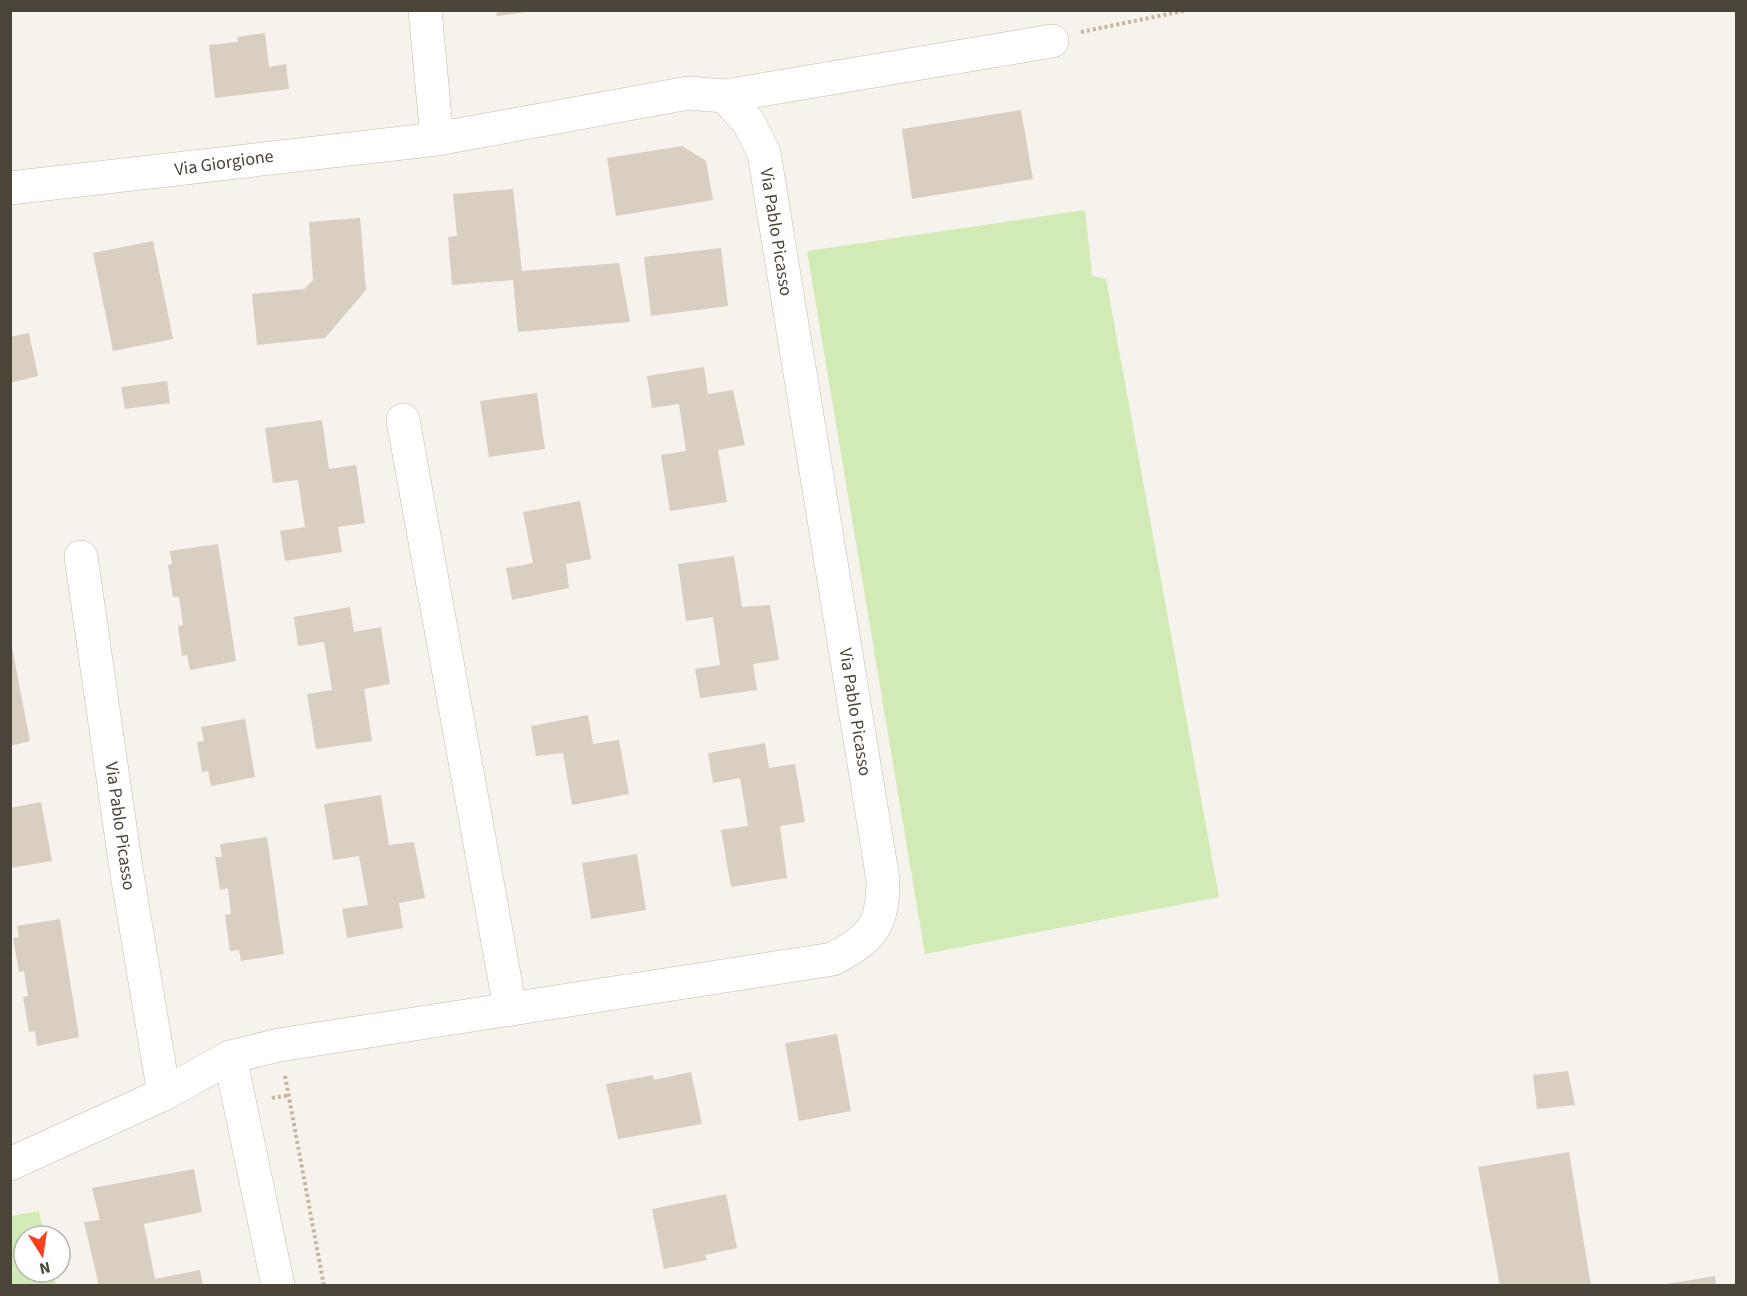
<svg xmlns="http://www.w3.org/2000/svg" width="1747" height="1296" font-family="'Source Sans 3',sans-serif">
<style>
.green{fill:#d2eab5}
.building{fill:#d8cfc1}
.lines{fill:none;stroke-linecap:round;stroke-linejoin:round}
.minor-casing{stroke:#c2bbae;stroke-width:34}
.path{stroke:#c4b79f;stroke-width:4;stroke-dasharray:3 3;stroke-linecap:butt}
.minor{stroke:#fff;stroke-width:33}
.labels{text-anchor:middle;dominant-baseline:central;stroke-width:4.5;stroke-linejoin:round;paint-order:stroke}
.street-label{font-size:18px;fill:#4b4439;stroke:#fff}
</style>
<rect width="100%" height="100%" fill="#f6f3ec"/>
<path class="green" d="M 1085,210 L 1092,276 L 1106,279 L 1219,897 L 925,954 L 807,251 Z
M 39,1211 L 44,1236 L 24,1236 L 24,1272 L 53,1272 L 56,1285 L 11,1285 L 11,1216 Z"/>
<path class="building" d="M 496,10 L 526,10 L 526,12 L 497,16 Z
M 265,33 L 269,67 L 286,64 L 289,89 L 215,98 L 209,45 L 238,42 L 237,37 Z
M 1021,110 L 1033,179 L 912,199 L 902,129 Z
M 682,146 L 706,161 L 713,200 L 616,216 L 607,158 Z
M 513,189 L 522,271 L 619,263 L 630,322 L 518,332 L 513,280 L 452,285 L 448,237 L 457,236 L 453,194 Z
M 360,218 L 366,290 L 325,338 L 257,345 L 252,294 L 304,289 L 313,280 L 309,222 Z
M 153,241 L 173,339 L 113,351 L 93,253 Z
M 721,248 L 728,306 L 651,316 L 644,257 Z
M 29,333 L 38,376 L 10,383 L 10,337 Z
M 704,367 L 708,394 L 733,390 L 745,445 L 718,450 L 727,502 L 670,511 L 661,455 L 686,451 L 679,404 L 652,408 L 647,376 Z
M 167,381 L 170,403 L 125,409 L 121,387 Z
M 537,393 L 545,449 L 489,457 L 480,401 Z
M 322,420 L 329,469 L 356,465 L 365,523 L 338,527 L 342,552 L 285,561 L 280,531 L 305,527 L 298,480 L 273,483 L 265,428 Z
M 580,501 L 591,559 L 566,564 L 569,588 L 512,600 L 506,568 L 533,563 L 523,512 Z
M 218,544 L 236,661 L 190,670 L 187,655 L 182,656 L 178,626 L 183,625 L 179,597 L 173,597 L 168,565 L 172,564 L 170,551 Z
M 734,556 L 742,607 L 770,605 L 779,660 L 753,664 L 757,690 L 700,698 L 695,669 L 720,665 L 713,617 L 686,621 L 678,564 Z
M 350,607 L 354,632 L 381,627 L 390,684 L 364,689 L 372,741 L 316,749 L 307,694 L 332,690 L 324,642 L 298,646 L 294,617 Z
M 10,637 L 30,741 L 10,746 Z
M 588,715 L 593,744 L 619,740 L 629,794 L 572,805 L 563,753 L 536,756 L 531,726 Z
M 245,719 L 255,777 L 211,786 L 208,771 L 202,772 L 197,742 L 204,741 L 201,727 Z
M 765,743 L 769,768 L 795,764 L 805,822 L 780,826 L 787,878 L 731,887 L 721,830 L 748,826 L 740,778 L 713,783 L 708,753 Z
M 381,795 L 389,845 L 414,842 L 425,898 L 399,903 L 403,928 L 347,938 L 342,909 L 368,905 L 359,856 L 333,860 L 324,804 Z
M 41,802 L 52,861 L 10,868 L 10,808 Z
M 267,837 L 284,954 L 241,961 L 239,950 L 230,951 L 225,915 L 231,914 L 228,888 L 220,890 L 215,857 L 222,857 L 220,844 Z
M 637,854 L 646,910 L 591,919 L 582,863 Z
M 60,919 L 79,1037 L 37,1046 L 35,1031 L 29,1032 L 23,997 L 28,996 L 24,971 L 19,972 L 13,938 L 19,937 L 17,926 Z
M 837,1034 L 851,1111 L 799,1121 L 785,1043 Z
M 1568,1071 L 1575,1105 L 1537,1109 L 1533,1075 Z
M 691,1072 L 702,1124 L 618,1139 L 606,1084 L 653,1075 L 654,1080 Z
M 1569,1152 L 1591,1286 L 1500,1286 L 1478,1167 Z
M 194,1169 L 202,1212 L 144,1224 L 155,1279 L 200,1270 L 203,1286 L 99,1286 L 84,1222 L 100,1220 L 92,1188 Z
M 726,1194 L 737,1248 L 705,1255 L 707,1260 L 664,1269 L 652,1209 Z
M 1715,1276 L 1716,1286 L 1667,1286 L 1667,1284 Z"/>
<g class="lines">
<defs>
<path id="minor" d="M 425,10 L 437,139
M 725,96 L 1052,41
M 10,188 L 437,139 L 688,93 L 725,96 L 749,123 L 764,153 L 883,880 C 883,926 872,938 833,959 L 279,1045 L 230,1057 L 164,1094 L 10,1164
M 403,420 L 510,1008
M 81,557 L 126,868 L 164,1094
M 230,1057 L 278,1286"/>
</defs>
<use href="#minor" class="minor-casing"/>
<path class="path" d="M 1081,32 L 1188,10
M 285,1076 L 324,1286
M 272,1098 L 289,1095"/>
<use href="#minor" class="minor"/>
</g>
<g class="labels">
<g class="street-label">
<text transform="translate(224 163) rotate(-8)">Via Giorgione</text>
<text transform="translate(776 232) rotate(81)">Via Pablo Picasso</text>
<text transform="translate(855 712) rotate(81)">Via Pablo Picasso</text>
<text transform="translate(120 826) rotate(82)">Via Pablo Picasso</text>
</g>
</g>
<rect width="1747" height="1296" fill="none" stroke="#4b4439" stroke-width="24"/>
<g transform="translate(42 1254) rotate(168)"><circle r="28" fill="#ffffff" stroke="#b7b4b0" stroke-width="1.5"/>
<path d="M0-4.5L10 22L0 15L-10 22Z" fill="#fc3f1d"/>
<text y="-9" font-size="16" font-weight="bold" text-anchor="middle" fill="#4b4439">N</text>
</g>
</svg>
